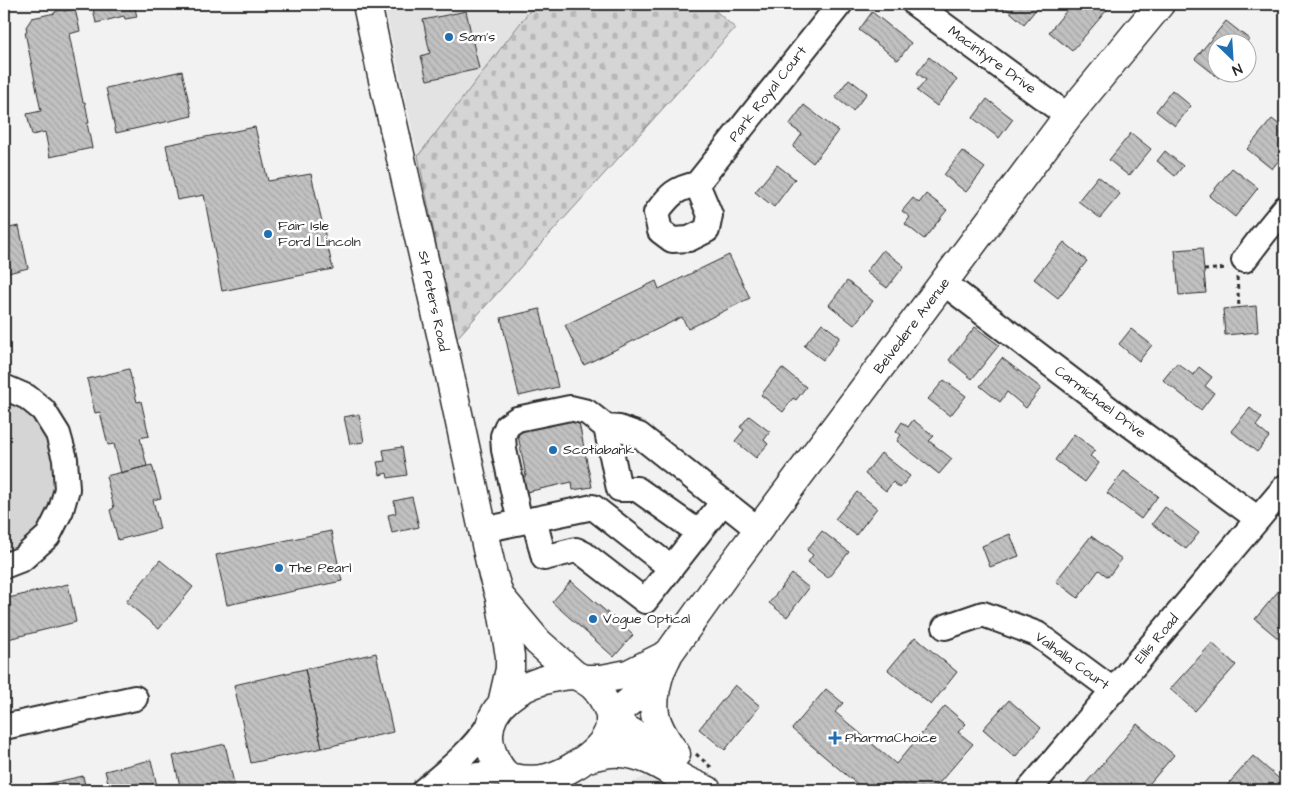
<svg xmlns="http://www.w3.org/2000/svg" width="1289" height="794" font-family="'Architects Daughter',sans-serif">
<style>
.built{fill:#e3e3e3}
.cemetery{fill:url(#cemetery-stones);stroke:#808080}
.green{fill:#d5d5d5;stroke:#808080}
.building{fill:url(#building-back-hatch);stroke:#2b2b2b}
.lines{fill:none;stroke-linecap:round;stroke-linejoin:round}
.minor-casing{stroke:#2b2b2b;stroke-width:28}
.major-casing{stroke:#2b2b2b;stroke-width:31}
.path{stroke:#2b2b2b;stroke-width:3;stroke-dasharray:4 4;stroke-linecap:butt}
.minor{stroke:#fff;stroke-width:24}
.major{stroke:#fff;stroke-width:28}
.poi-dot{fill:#1f6fb2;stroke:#fff;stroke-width:2}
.labels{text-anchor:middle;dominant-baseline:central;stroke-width:5;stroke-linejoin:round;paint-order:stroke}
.poi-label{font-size:14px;fill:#2b2b2b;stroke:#fff;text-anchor:start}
.street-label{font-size:14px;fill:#2b2b2b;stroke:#fff}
</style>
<defs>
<pattern id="cemetery-stones" width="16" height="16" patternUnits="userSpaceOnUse" patternTransform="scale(1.25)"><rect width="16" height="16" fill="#d5d5d5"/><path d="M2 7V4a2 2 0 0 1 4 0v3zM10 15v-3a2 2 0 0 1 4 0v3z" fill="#b7b7b7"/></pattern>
<pattern id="building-back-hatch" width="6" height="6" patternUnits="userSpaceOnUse" patternTransform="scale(1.25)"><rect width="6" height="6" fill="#c1c1c1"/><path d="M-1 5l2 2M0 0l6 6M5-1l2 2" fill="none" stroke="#a6a6a6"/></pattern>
</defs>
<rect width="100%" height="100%" fill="#f2f2f2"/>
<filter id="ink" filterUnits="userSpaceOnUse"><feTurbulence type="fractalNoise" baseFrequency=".02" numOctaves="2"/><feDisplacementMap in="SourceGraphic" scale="10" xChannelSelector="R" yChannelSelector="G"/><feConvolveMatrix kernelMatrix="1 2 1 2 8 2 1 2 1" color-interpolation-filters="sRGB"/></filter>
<g filter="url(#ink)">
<path class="built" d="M 384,4 L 535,4 L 418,156 Z
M 650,774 L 669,790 L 617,790 Z"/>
<path class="cemetery" d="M 535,4 L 708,4 L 735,28 L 456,339 L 418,156 Z"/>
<path class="green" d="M 4,398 L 22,404 L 37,417 L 58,462 L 53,507 L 41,530 L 4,558 Z"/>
<path class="building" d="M 92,4 L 134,4 L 137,17 L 125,19 L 124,16 L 96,23 Z
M 1001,4 L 1034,4 L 1038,7 L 1024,24 Z
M 1072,4 L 1112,4 L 1072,51 L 1049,32 Z
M 75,9 L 80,31 L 69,34 L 83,102 L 85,102 L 89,123 L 87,123 L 92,148 L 50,157 L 45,132 L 32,135 L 27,114 L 41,111 L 25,32 L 27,31 L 26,27 L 32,18 L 55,13 L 56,11 L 62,10 L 64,11 Z
M 466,11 L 479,69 L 427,80 L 421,56 L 430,53 L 423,20 Z
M 872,12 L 911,43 L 898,60 L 859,30 Z
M 1226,21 L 1249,39 L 1246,43 L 1216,42 L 1216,72 L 1223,72 L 1219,78 L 1195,59 Z
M 929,57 L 957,80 L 937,106 L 917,91 L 926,80 L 917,73 Z
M 182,71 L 192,116 L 116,133 L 106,88 Z
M 849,79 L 867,93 L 853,111 L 835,97 Z
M 1172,90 L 1191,106 L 1175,126 L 1156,111 Z
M 987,99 L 1013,119 L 999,138 L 973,118 Z
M 804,105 L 838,131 L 813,163 L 793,147 L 802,134 L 789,125 Z
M 1272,119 L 1285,129 L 1285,152 L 1272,169 L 1247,149 Z
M 255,127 L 268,181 L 311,174 L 333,269 L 222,291 L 204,195 L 177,200 L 166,145 Z
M 1131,133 L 1151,149 L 1129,176 L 1109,160 Z
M 962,151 L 985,168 L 966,192 L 944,175 Z
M 1165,151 L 1183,166 L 1175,176 L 1157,161 Z
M 777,165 L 795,179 L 774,207 L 755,192 Z
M 1232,168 L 1258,188 L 1235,217 L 1209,196 Z
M 1098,176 L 1120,194 L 1100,218 L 1078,201 Z
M 926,194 L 947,210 L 924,239 L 905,224 L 910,217 L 902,211 L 913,198 L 919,203 Z
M 19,226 L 28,268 L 4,274 L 4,229 Z
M 1064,242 L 1087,261 L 1058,298 L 1034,279 Z
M 1202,248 L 1206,293 L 1179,295 L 1175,250 Z
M 883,250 L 904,266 L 887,288 L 866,272 Z
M 729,255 L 750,298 L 688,329 L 682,317 L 584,365 L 565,325 L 656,281 L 659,289 Z
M 847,281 L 873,301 L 854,325 L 829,305 Z
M 1256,306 L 1258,332 L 1225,335 L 1223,309 Z
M 540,309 L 558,387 L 519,396 L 501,318 Z
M 822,323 L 840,337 L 823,360 L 804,346 Z
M 975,327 L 999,345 L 972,379 L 949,360 Z
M 1131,329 L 1152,345 L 1139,361 L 1119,344 Z
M 1002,358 L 1041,388 L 1026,408 L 1007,392 L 1000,402 L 980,386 Z
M 1177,363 L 1193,375 L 1199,367 L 1212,377 L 1205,386 L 1214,393 L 1201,410 L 1163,380 Z
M 782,368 L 806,387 L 796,400 L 793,398 L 783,412 L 761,395 Z
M 129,369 L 137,402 L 141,401 L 149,436 L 140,438 L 147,466 L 121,473 L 114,444 L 108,445 L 100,412 L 95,413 L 87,379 Z
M 944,380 L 966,396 L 950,416 L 928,399 Z
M 1250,408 L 1262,418 L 1256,426 L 1269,437 L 1257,452 L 1231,431 Z
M 577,413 L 592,487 L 573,490 L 572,482 L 522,493 L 519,477 L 526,476 L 516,425 Z
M 359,414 L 364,442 L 350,444 L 344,417 Z
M 749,416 L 770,432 L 764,440 L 768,444 L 756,458 L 735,441 L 744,430 L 740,427 Z
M 913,420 L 934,436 L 929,441 L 952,459 L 939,474 L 897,441 L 901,435 L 896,431 L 902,422 L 908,427 Z
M 1074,434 L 1095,450 L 1090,456 L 1099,463 L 1085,482 L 1055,460 Z
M 402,447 L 407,475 L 388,478 L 387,473 L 380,475 L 377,462 L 385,461 L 383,450 Z
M 881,453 L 910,476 L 900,488 L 893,482 L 886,491 L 865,474 Z
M 152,465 L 161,498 L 153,500 L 160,529 L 118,540 L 110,510 L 114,508 L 106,476 Z
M 1124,471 L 1158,496 L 1141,519 L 1107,493 Z
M 857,492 L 877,508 L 856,535 L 835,519 Z
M 412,497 L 419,527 L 392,533 L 388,515 L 396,513 L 394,501 Z
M 1165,507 L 1199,533 L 1186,549 L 1152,524 Z
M 331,531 L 342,581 L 227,605 L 216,555 Z
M 822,531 L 849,552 L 828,578 L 808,562 L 813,555 L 807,550 Z
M 1010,534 L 1019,556 L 990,567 L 982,546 Z
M 1091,536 L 1122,559 L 1108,577 L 1099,570 L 1078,598 L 1056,581 Z
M 160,560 L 193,587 L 159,629 L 126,602 Z
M 792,574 L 809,588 L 787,617 L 769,603 Z
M 571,581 L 633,635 L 614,657 L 552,602 Z
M 1285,583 L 1285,644 L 1255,619 Z
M 68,584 L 76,622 L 4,640 L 4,599 Z
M 915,637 L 957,672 L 931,705 L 888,670 Z
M 1212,643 L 1236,665 L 1195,711 L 1170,689 Z
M 376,653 L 393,732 L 322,748 L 305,669 Z
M 305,669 L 322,748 L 251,763 L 234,685 Z
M 735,685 L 760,706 L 725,750 L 699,729 Z
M 826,689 L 843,703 L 835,712 L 896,764 L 945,706 L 966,724 L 958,732 L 973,744 L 933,790 L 864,790 L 792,729 Z
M 1009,700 L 1041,728 L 1015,757 L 983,729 Z
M 1137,724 L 1174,755 L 1144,790 L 1080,790 Z
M 225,744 L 235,788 L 226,790 L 181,790 L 173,756 Z
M 1253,756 L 1285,784 L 1279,790 L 1223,790 Z
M 151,760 L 158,790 L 110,790 L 105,771 Z
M 83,776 L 86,790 L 19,790 Z"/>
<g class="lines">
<defs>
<path id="minor" d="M 915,4 L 1068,116
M 697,184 L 710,215 L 707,230 L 689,239 L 672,240 L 660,231 L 656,213 C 670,195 674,189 697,184 L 840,4
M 1244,260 L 1263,235 L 1285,208
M 944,283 L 1121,418 L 1258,519
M 4,387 L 27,397 L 43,410 L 58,434 L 65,459 L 67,489 L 61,510 L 48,536 L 22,559 L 4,566
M 606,427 L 619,489 L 637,489 L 698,532
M 534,519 L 544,558 L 576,550 L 584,554 L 645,601 L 723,502
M 520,522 L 504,450 L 503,436 L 507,426 L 517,419 L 570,408 L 587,412 L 606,427 L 619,428 L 639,435 L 759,530
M 483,530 L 593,507 L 671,568
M 945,627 L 983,614 L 1037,634 L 1114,691
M 4,727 L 135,698
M 424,790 C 448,770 472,751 489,725
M 437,790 L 468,777 L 478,775 L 505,773
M 1029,790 L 1285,487"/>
<path id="major" d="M 367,4 L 381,71 L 441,334 L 487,549 L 493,575 L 500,598 L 510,656 L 510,669 L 502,704
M 502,599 L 538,642 L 575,675
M 660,672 C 649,709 653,723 676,754
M 575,675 C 587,680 597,687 603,699 C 606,704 609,710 610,716 C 615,745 571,772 547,778 C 536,781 524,780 513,778 C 505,776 499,767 495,759 C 469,707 531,676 575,675 Z
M 585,679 L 602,679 L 628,674 L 666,655
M 611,717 L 635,697 L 660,672 L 669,653 L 729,569 L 1068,116 L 1160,4
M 610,720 L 636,735 L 675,754
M 588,758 C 598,755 609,752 620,753 C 645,754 664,768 685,780 C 692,784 700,787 707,790"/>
</defs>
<use href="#minor" class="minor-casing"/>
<use href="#major" class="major-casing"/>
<path class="path" d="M 1204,270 L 1228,268
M 1237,277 L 1239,307
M 696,754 L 712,768"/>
<use href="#minor" class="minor"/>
<use href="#major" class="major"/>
</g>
</g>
<g class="poi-dot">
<circle cx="449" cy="37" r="5"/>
<circle cx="268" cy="234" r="5"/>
<circle cx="553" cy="450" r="5"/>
<circle cx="279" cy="568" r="5"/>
<circle cx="593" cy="619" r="5"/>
<path d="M832.5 730.5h5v5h5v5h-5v5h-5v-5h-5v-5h5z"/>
</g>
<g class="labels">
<g class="poi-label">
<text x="459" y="37">Sam's</text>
<text x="278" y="226">Fair Isle<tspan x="278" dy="16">Ford Lincoln</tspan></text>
<text x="563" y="450">Scotiabank</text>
<text x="289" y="568">The Pearl</text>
<text x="603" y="619">Vogue Optical</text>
<text x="845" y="738">PharmaChoice</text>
</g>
<g class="street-label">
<text transform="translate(992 60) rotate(36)">Macintyre Drive</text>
<text transform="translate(768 94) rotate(-52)">Park Royal Court</text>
<text transform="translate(433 301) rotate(78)">St Peters Road</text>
<text transform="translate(912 326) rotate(-53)">Belvedere Avenue</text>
<text transform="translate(1100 402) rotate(37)">Carmichael Drive</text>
<text transform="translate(1157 639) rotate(-50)">Ellis Road</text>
<text transform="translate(1072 661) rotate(36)">Valhalla Court</text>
</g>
</g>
<rect width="1289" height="794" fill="none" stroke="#fff" stroke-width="20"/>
<rect x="10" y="10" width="1269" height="774" fill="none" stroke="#2b2b2b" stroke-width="2" filter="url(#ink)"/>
<g transform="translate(1232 58) rotate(155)"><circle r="24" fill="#ffffff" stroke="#aaaaaa"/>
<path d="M0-4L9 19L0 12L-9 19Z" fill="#1f6fb2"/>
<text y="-8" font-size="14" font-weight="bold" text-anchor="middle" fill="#2b2b2b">N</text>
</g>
</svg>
